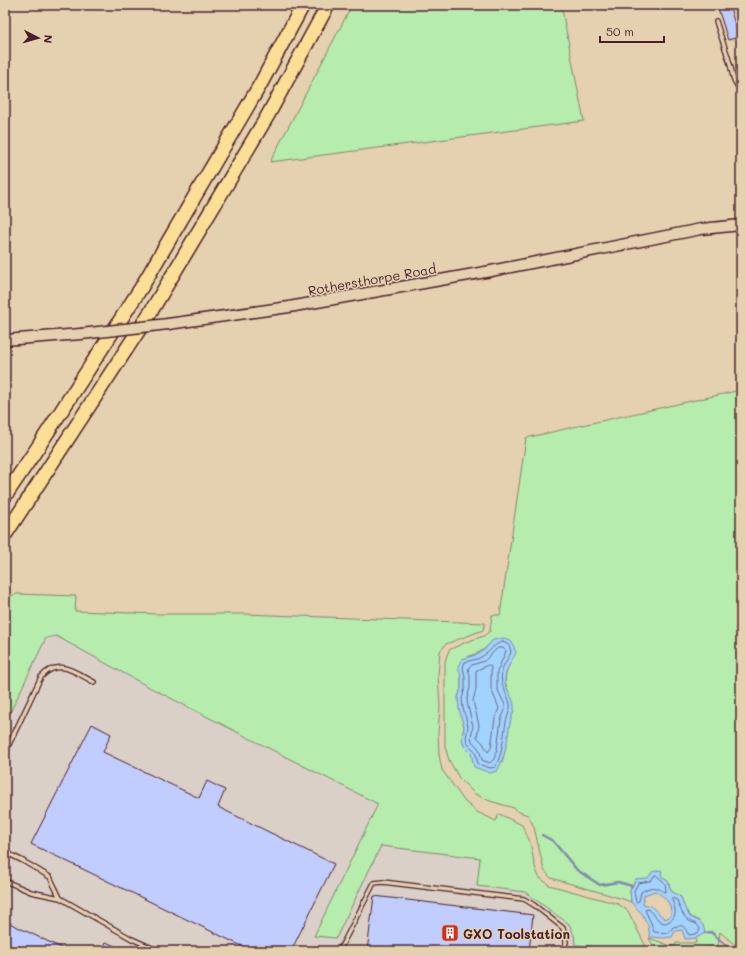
<svg xmlns="http://www.w3.org/2000/svg" width="746" height="956" font-family="Mali,sans-serif">
<style>
.built{fill:#dad0c7}
.green{fill:#b6ecad;stroke:#80866c;fill-rule:evenodd}
.water{fill:#a2d3ff;stroke:#7f8baa;fill-rule:evenodd}
.lines{fill:none;stroke-linecap:round;stroke-linejoin:round}
.shore{stroke:#6d6780;stroke-width:1}
.stream{stroke:#7f8baa;stroke-width:2.5}
.building{fill:#c1cdfe;stroke:#4a1f2b}
.lane-casing{stroke:#4a1f2b;stroke-width:6}
.secondary-casing{stroke:#4a1f2b;stroke-width:13}
.highway-casing{stroke:#4a1f2b;stroke-width:16}
.lane{stroke:#e5d1b0;stroke-width:3.5}
.secondary{stroke:#e5d1b0;stroke-width:10}
.highway{stroke:#fbdf96;stroke-width:13}
.secondary-bridge-casing{stroke:#4a1f2b;stroke-width:13;stroke-linecap:butt}
.secondary-bridge{stroke:#e5d1b0;stroke-width:10}
.labels{text-anchor:middle;dominant-baseline:central;stroke-width:3;stroke-linejoin:round;paint-order:stroke}
.street-label{font-size:13px;fill:#4a1f2b;stroke:#e5d1b0}
.poi-label{font-size:13px;font-weight:bold;fill:#4a1f2b;stroke:#e5d1b0;text-anchor:start}
</style>
<rect width="100%" height="100%" fill="#e5d1b0"/>
<filter id="ink" filterUnits="userSpaceOnUse"><feTurbulence type="fractalNoise" baseFrequency=".025" numOctaves="2"/><feDisplacementMap in="SourceGraphic" scale="8" xChannelSelector="R" yChannelSelector="G"/><feConvolveMatrix kernelMatrix="1 2 1 2 8 2 1 2 1" color-interpolation-filters="sRGB"/></filter>
<g filter="url(#ink)">
<path class="built" d="M 56,636 L 147,686 L 378,804 L 384,794 L 621,951 L 5,951 L 5,723 L 46,638 Z"/>
<path class="green" d="M 352,5 L 561,5 L 584,121 L 270,162 Z
M 741,390 L 741,950 L 720,932 L 718,946 L 705,948 L 698,951 L 656,951 L 649,938 L 671,946 L 675,946 L 676,943 L 696,943 L 696,938 L 705,932 L 699,921 C 687,916 685,910 681,897 L 671,891 L 668,881 L 648,878 L 630,890 L 631,902 L 623,899 L 551,878 L 544,870 L 534,827 L 528,815 L 519,812 L 514,808 L 490,801 L 475,794 L 459,778 L 449,760 L 445,747 L 445,661 L 449,650 L 466,642 L 484,636 L 490,631 L 492,615 L 500,615 L 526,438 L 569,428 ZM 493,640 L 510,663 C 498,687 513,690 513,710 C 513,714 511,718 510,722 C 507,736 506,749 502,762 L 471,753 L 464,746 L 462,738 L 464,727 L 458,698 L 461,688 L 461,677 L 469,656 C 480,653 486,649 493,640 Z
M 5,587 L 10,596 L 17,594 L 76,596 L 75,611 L 160,614 L 244,614 L 485,623 L 483,630 L 446,644 L 440,651 L 438,676 L 440,707 L 438,733 L 439,755 L 442,770 L 465,802 L 477,812 L 496,821 L 499,814 L 522,825 L 530,842 L 535,867 L 539,877 L 549,885 L 618,904 L 628,911 L 648,951 L 600,951 L 600,947 L 575,945 L 574,935 L 569,924 L 525,892 L 477,886 L 480,858 L 381,846 L 336,938 L 314,936 L 378,804 L 147,686 L 56,636 L 46,638 L 5,723 Z"/>
<path class="water" d="M 504,638 L 512,642 L 516,653 C 510,663 502,675 506,687 C 509,693 513,698 514,705 C 515,711 511,717 510,723 C 507,740 506,756 497,771 L 490,773 L 474,767 L 471,753 L 464,746 L 462,738 L 464,727 L 459,709 L 458,698 L 461,688 L 461,677 L 458,666 L 462,659 L 479,654 L 485,649 L 493,640 Z
M 661,870 L 662,877 L 668,881 L 671,891 L 681,897 L 684,906 L 690,917 L 699,921 L 703,925 L 705,933 L 696,938 L 685,939 L 682,930 L 675,931 L 672,937 L 663,938 L 650,937 L 648,925 L 642,914 L 631,902 L 630,890 L 636,879 L 648,878 L 652,872 ZM 655,891 C 665,897 672,903 671,916 L 665,919 L 651,906 L 643,904 L 644,895 Z"/>
<g class="lines">
<path class="shore" d="M 503,642 L 509,645 L 511,652 C 509,658 503,664 502,671 C 499,687 507,691 510,704 C 511,710 507,716 506,722 C 503,738 503,753 495,767 L 490,768 L 478,764 L 475,751 L 468,744 L 466,738 L 468,726 L 463,708 L 462,699 L 465,688 L 465,677 L 463,667 L 465,662 C 471,660 477,660 481,657 C 491,652 492,644 503,642 Z
M 498,648 L 503,648 L 506,651 L 497,672 L 497,688 L 505,705 L 505,710 L 501,720 L 497,749 L 494,759 L 490,763 L 482,760 L 479,749 L 472,741 L 471,737 L 473,726 L 468,707 L 467,699 L 470,688 L 470,676 L 468,668 L 472,665 L 484,661 Z
M 489,665 L 491,667 L 491,689 L 499,708 L 495,718 L 491,748 L 488,752 L 483,743 L 477,737 L 479,725 L 473,701 L 476,689 L 476,671 Z
M 656,875 L 665,883 L 666,891 L 664,892 C 654,885 651,887 641,892 L 639,901 L 636,902 L 634,891 L 638,883 L 650,881 Z
M 672,898 L 677,900 C 679,906 682,915 688,920 C 693,924 697,922 700,929 L 699,932 L 695,934 L 689,935 C 683,926 685,924 673,927 L 669,933 L 654,932 L 651,923 L 645,910 L 648,909 C 652,913 658,921 664,923 C 666,923 668,922 670,921 C 678,916 675,907 672,900 Z"/>
<path class="stream" d="M 542,835 L 553,841 L 577,870 L 600,885 L 618,882 L 632,886
M 705,933 L 711,932 L 732,951"/>
</g>
<path class="building" d="M 717,5 L 729,5 L 739,37 L 728,40 Z
M 92,724 L 111,734 L 103,752 L 199,798 L 207,781 L 225,790 L 218,807 L 334,864 L 291,951 L 252,951 L 31,844 Z
M 374,896 L 533,915 L 529,951 L 367,951 Z
M 5,921 L 68,951 L 5,951 Z
M 106,942 L 126,951 L 102,951 Z"/>
<g class="lines">
<defs>
<path id="lane" d="M 716,21 C 720,35 726,49 730,64 C 733,75 732,81 741,90
M 5,753 L 41,677 C 59,657 75,673 94,682
M 5,852 L 23,861 L 50,877 L 60,898 L 132,939 L 159,951
M 5,881 L 31,892 L 60,898
M 339,951 L 374,883 L 383,882 L 524,899 L 534,905 L 563,928 L 566,941 L 565,951"/>
<path id="secondary" d="M 168,324 L 289,307 L 491,271 L 701,229 L 741,225
M 5,340 L 81,334"/>
<path id="highway" d="M 5,496 L 38,447 L 141,288 L 260,85 L 303,5
M 5,535 L 150,313 L 268,115 L 328,5"/>
</defs>
<use href="#lane" class="lane-casing"/>
<use href="#secondary" class="secondary-casing"/>
<use href="#highway" class="highway-casing"/>
<use href="#lane" class="lane"/>
<use href="#secondary" class="secondary"/>
<use href="#highway" class="highway"/>
<defs>
<path id="secondary-bridge" d="M 81,334 L 168,324"/>
</defs>
<use href="#secondary-bridge" class="secondary-bridge-casing"/>
<use href="#secondary-bridge" class="secondary-bridge"/>
</g>
</g>
<defs>
<symbol id="building-square" viewBox="-11 -11 22 22"><rect x="-9" y="-9" width="18" height="18" rx="4" fill="#c8321e" stroke="#e5d1b0"/><path d="M-4-6H4V6H1V3H-1V6H-4ZM-2.5-4.3h1.7v1.8h-1.7ZM.8-4.3h1.7v1.8H.8ZM-2.5-1h1.7V.8h-1.7ZM.8-1h1.7V.8H.8Z" fill="#fff"/></symbol>
</defs>
<g fill-rule="evenodd">
<use href="#building-square" x="440" y="923" width="20" height="20"/>
</g>
<g class="labels">
<g class="street-label">
<text transform="translate(372 279) rotate(-10)">Rothersthorpe Road</text>
</g>
<g class="poi-label">
<text x="463" y="933">GXO Toolstation</text>
</g>
</g>
<rect width="746" height="956" fill="none" stroke="#e5d1b0" stroke-width="20"/>
<rect x="10" y="10" width="726" height="936" fill="none" stroke="#4a1f2b" stroke-width="1.5" filter="url(#ink)"/>
<g transform="translate(38 38) rotate(96)" stroke="#e5d1b0" stroke-width="3" paint-order="stroke">
<path d="M0-3L7 15L0 10L-7 15Z" fill="#4a1f2b"/>
<text y="-6" font-size="11" font-weight="bold" text-anchor="middle" fill="#4a1f2b">N</text>
</g>
<path d="M600 36v6h64v-6" fill="none" stroke="#4a1f2b" stroke-width="2"/>
<text x="606" y="36" font-size="12" fill="#4a1f2b" stroke="#e5d1b0" stroke-width="3" paint-order="stroke">50 m</text>
</svg>
